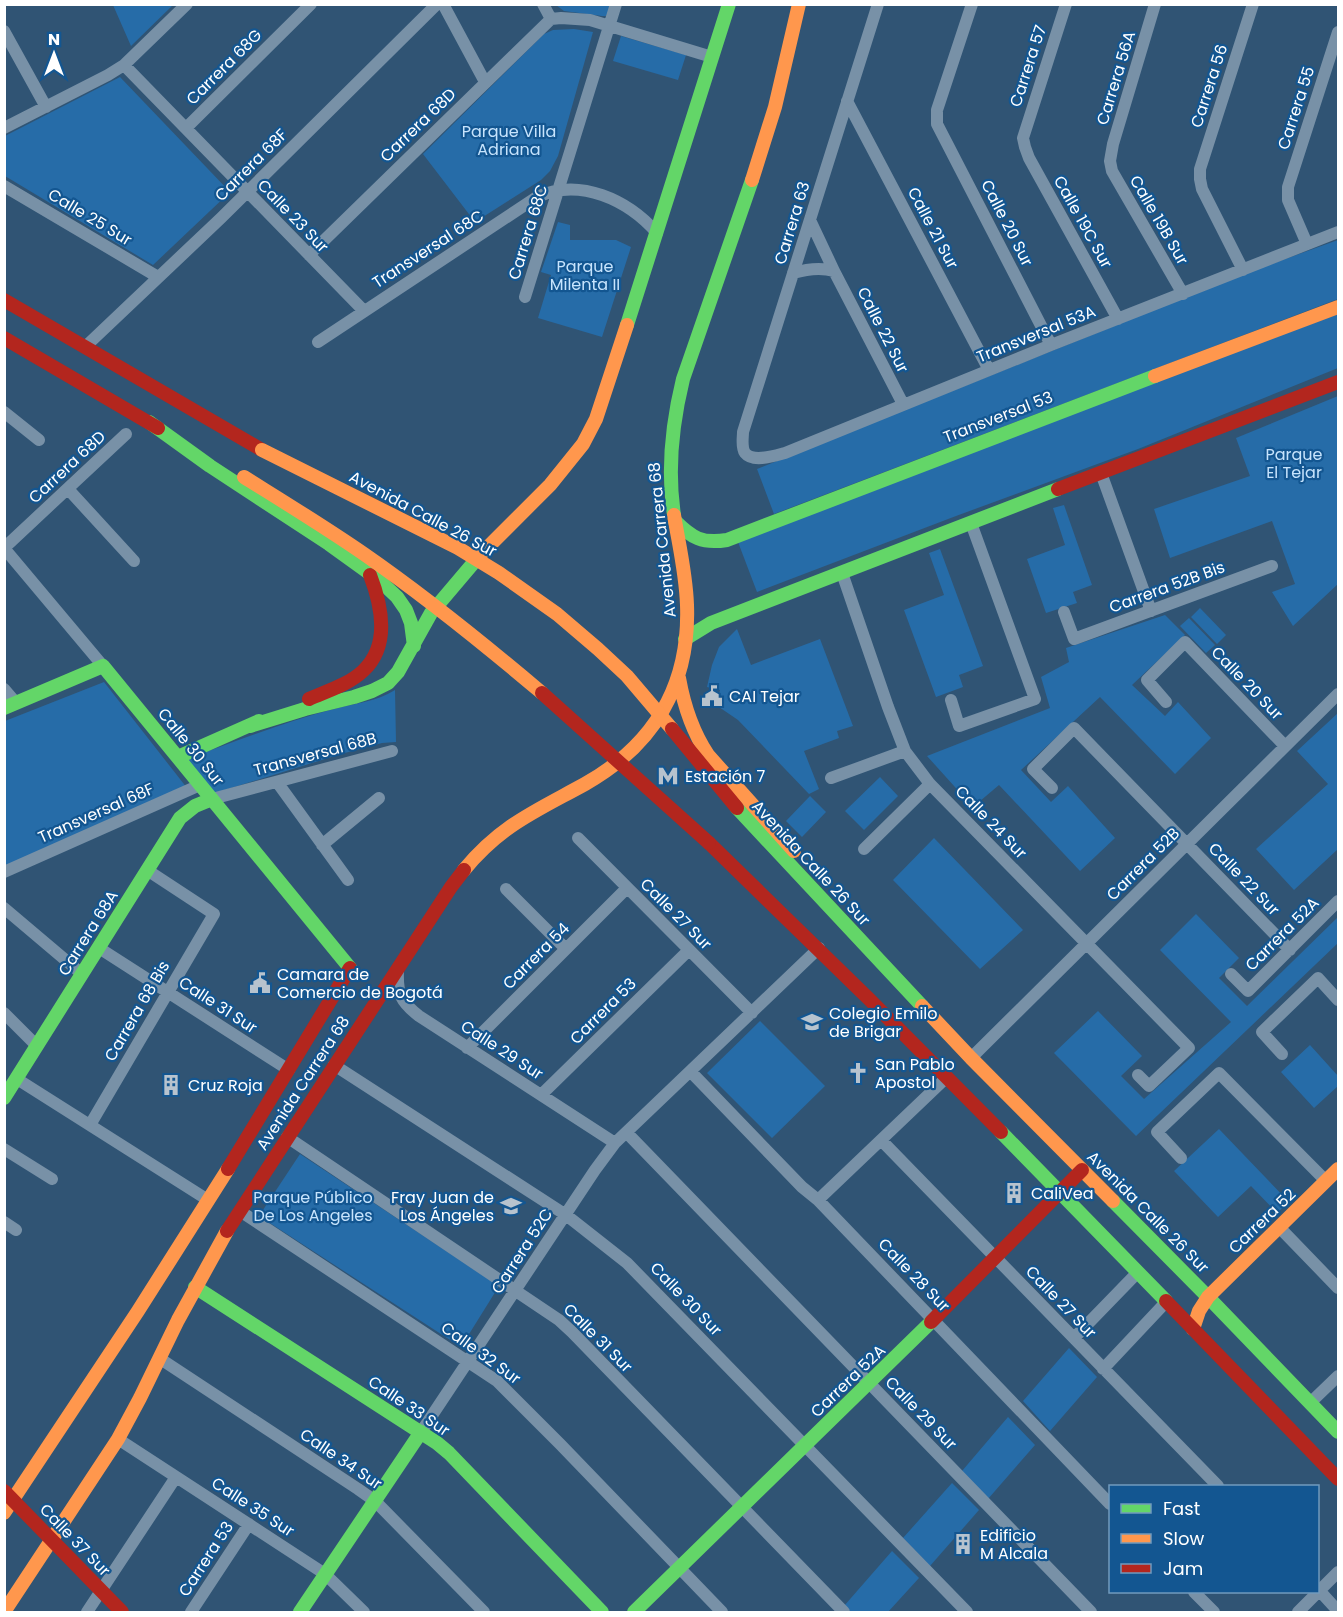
<svg xmlns="http://www.w3.org/2000/svg" width="1343" height="1617" font-family="Poppins,sans-serif">
<style>
.green{fill:#266ca8}
.lines{fill:none;stroke-linecap:round;stroke-linejoin:round}
.street{stroke:#7891a7;stroke-width:12}
.fast{stroke:#63d668;stroke-width:14}
.slow{stroke:#ff974d;stroke-width:14}
.jam{stroke:#b3261e;stroke-width:14}
.slow-bridge{stroke:#ff974d;stroke-width:14}
.jam-bridge{stroke:#b3261e;stroke-width:14}
.labels{text-anchor:middle;dominant-baseline:central;stroke-width:4.5;stroke-linejoin:round;paint-order:stroke}
.street-label{font-size:16px;fill:#fff;stroke:#135691}
.park-label{font-size:16px;fill:#c7e4fd;stroke:#135691}
.poi-label{font-size:16px;fill:#fff;stroke:#135691;text-anchor:start}
</style>
<rect width="100%" height="100%" fill="#305474"/>
<path class="green" d="M 113,5 L 173,5 L 131,46 Z
M 556,5 L 612,5 L 606,16 L 602,16 L 564,11 Z
M 574,29 L 593,32 L 558,156 L 550,171 L 541,180 L 475,222 L 423,154 L 544,34 L 553,30 Z
M 621,36 L 686,55 L 678,80 L 613,61 Z
M 120,77 L 230,192 L 153,265 L 5,176 L 5,136 Z
M 558,222 L 570,225 L 570,240 L 616,240 L 631,247 L 602,337 L 538,318 L 551,275 L 541,272 Z
M 1338,240 L 1338,299 L 774,514 L 757,469 L 1249,272 Z
M 1338,314 L 1338,368 L 1138,449 L 956,516 L 757,592 L 738,542 L 864,490 Z
M 1338,396 L 1338,584 L 1293,626 L 1272,592 L 1295,584 L 1272,521 L 1170,558 L 1154,509 L 1250,476 L 1236,438 Z
M 1064,505 L 1092,585 L 1073,592 L 1077,603 L 1046,613 L 1027,559 L 1065,545 L 1053,508 Z
M 940,549 L 983,666 L 959,675 L 963,687 L 936,697 L 904,610 L 944,595 L 929,553 Z
M 1200,608 L 1226,635 L 1217,644 L 1191,617 Z
M 1165,615 L 1185,635 L 1132,685 L 1165,716 L 1178,702 L 1211,738 L 1175,774 L 1100,697 L 1021,770 L 1051,802 L 1068,786 L 1115,838 L 1080,871 L 999,785 L 973,807 L 927,756 L 1050,708 L 1041,677 L 1069,662 L 1066,648 Z
M 1189,618 L 1215,645 L 1206,653 L 1180,626 Z
M 737,629 L 751,665 L 820,639 L 853,726 L 837,731 L 839,738 L 804,751 L 819,789 L 809,794 L 738,720 L 716,705 L 720,690 L 707,687 L 712,665 L 719,647 Z
M 104,682 L 187,788 L 5,867 L 5,721 Z
M 395,690 L 396,742 L 382,743 L 341,754 L 215,793 L 186,759 C 235,742 284,722 334,709 C 355,703 376,702 395,690 Z
M 1338,713 L 1338,849 L 1294,890 L 1256,849 L 1328,784 L 1297,751 Z
M 880,777 L 898,796 L 864,830 L 845,811 Z
M 810,796 L 826,812 L 802,837 L 786,821 Z
M 934,838 L 1023,930 L 980,969 L 893,880 Z
M 1196,914 L 1239,958 L 1219,978 L 1247,1006 L 1338,917 L 1338,943 L 1136,1136 L 1054,1053 L 1098,1011 L 1142,1056 L 1121,1076 L 1144,1099 L 1231,1022 L 1160,950 Z
M 760,1021 L 825,1086 L 772,1138 L 707,1073 Z
M 1310,1045 L 1338,1076 L 1338,1086 L 1314,1108 L 1281,1072 Z
M 1219,1129 L 1289,1202 L 1277,1213 L 1251,1186 L 1218,1217 L 1174,1171 Z
M 300,1154 L 499,1286 L 461,1347 L 259,1216 Z
M 1069,1348 L 1097,1377 L 1050,1431 L 1023,1401 Z
M 1008,1417 L 1035,1445 L 988,1499 L 962,1471 Z
M 952,1483 L 979,1510 L 930,1566 L 903,1538 Z
M 892,1551 L 919,1578 L 888,1612 L 851,1612 L 844,1606 Z"/>
<g class="lines">
<path class="street" d="M 443,4 L 485,82
M 543,4 L 551,19
M 878,4 L 743,432 C 743,438 741,447 745,453 C 753,463 774,456 785,453 L 1051,345 L 1338,232
M 972,4 L 937,110 L 937,124 L 1051,345
M 1066,4 L 1023,138 L 1025,147 L 1029,158 L 1118,319
M 1155,4 L 1113,144 L 1110,161 L 1112,171 L 1183,294
M 551,19 L 561,18 L 590,20 L 712,57
M 4,31 L 46,107
M 124,65 L 364,311
M 847,101 L 989,370
M 4,128 L 108,75 L 124,65 L 187,4
M 186,128 L 311,4
M 4,186 L 158,277
M 810,220 L 834,271 L 903,404
M 1307,244 L 1288,200 L 1288,187 L 1338,32
M 309,255 L 551,19
M 1243,270 L 1202,189 L 1200,179 L 1200,169 L 1253,4
M 793,273 C 807,269 820,267 834,271
M 525,297 L 616,4
M 318,342 L 537,197 C 580,177 628,200 657,233
M 85,347 L 221,218 L 437,4
M 4,412 L 39,440
M 1101,473 L 1151,611
M 68,489 L 134,561
M 4,548 L 126,434
M 4,548 L 103,666
M 842,573 L 888,707 L 905,751 L 930,784 L 1189,1048 L 1149,1086 L 1138,1075
M 1064,612 L 1074,639 L 1272,566
M 4,689 L 16,703
M 951,700 L 959,726 L 1035,699 L 971,523
M 1166,702 L 1147,680 L 1185,642 L 1285,746
M 831,778 L 905,751
M 277,782 L 348,880
M 1052,788 L 1033,769 L 1074,728 L 1290,950
M 212,799 L 392,751
M 578,838 L 752,1013
M 322,845 L 379,798
M 864,849 L 930,784
M 4,872 L 200,785
M 506,889 L 566,949
M 4,908 L 82,974
M 99,948 L 289,1070
M 398,971 C 397,994 401,1002 419,1016 L 615,1143
M 1231,974 L 1248,991 L 1338,901
M 4,1013 L 37,1046
M 467,1048 L 627,888
M 1282,1054 L 1262,1032 L 1318,978 L 1338,1000
M 971,1058 L 1338,694
M 334,1065 L 566,1215 L 627,1263 L 967,1612
M 691,1072 L 802,1187 L 818,1200 L 1110,1504
M 17,1079 L 208,1200
M 541,1095 L 689,950
M 90,1125 L 214,914 L 147,870
M 627,1133 L 1091,1612
M 287,1137 L 559,1320 L 572,1332 L 844,1612
M 881,1140 L 1218,1486
M 4,1149 L 52,1179
M 1181,1158 L 1157,1132 L 1219,1073 L 1326,1181
M 818,1200 L 947,1077
M 240,1211 L 497,1381 L 560,1444 L 722,1612
M 4,1222 L 16,1230
M 1279,1227 L 1338,1288
M 1074,1338 L 1138,1272
M 159,1358 L 358,1489 L 375,1501 L 484,1612
M 1103,1369 L 1166,1302
M 1310,1403 L 1338,1376
M 421,1432 L 595,1170 L 615,1143 L 819,948
M 118,1439 L 325,1574 L 364,1612
M 1318,1589 L 1338,1611
M 1194,1592 L 1214,1612
M 87,1612 L 176,1477
M 191,1612 L 249,1524
M 1298,1612 L 1338,1572"/>
<path class="fast" d="M 627,325 L 729,4
M 149,422 L 210,466 L 329,544 L 379,580 L 397,597 L 406,610 L 411,623 L 414,646
M 674,515 C 667,469 672,424 683,379 L 752,180
M 675,521 C 692,538 702,544 727,540 L 1155,376
M 685,639 L 711,623 L 1058,489
M 4,708 L 103,666 L 350,968
M 250,726 L 305,709 L 354,697 L 372,691 L 388,683 L 398,672 L 431,613 L 481,554
M 178,757 L 259,721
M 737,808 L 922,1006
M 4,1098 L 180,818 L 195,806 L 212,799
M 1001,1132 L 1166,1301
M 1113,1201 L 1208,1297 L 1338,1432
M 195,1287 L 437,1443 L 449,1453 L 602,1612
M 300,1612 L 421,1432
M 634,1612 L 931,1322"/>
<path class="slow" d="M 752,180 L 775,107 L 799,4
M 1155,376 L 1338,307
M 481,554 L 550,485 L 583,444 L 596,419 L 627,325
M 679,678 C 684,706 692,731 708,755 L 794,851
M 464,870 C 501,825 536,811 585,784 C 654,745 690,685 687,605 C 686,574 679,545 674,515
M 922,1006 L 971,1058 L 1113,1201
M 1193,1329 L 1199,1311 L 1208,1297 L 1338,1169
M 4,1513 L 138,1311 L 228,1169
M 4,1612 L 118,1439 L 140,1398 L 178,1320 L 227,1231"/>
<path class="jam" d="M 4,300 L 262,450
M 4,338 L 158,428
M 1058,489 L 1338,382
M 309,699 C 327,691 348,685 363,671 C 390,646 382,606 370,575
M 709,843 L 869,999 L 1001,1132
M 228,1169 L 350,968
M 227,1231 L 451,887 L 464,870
M 1166,1301 L 1338,1479
M 931,1322 L 1082,1170
M 4,1491 L 122,1612"/>
<path class="slow-bridge" d="M 262,450 L 458,548 L 499,573 L 557,614 L 598,649 L 627,676 L 672,729
M 244,477 C 284,502 325,527 364,554 C 426,597 484,644 542,693"/>
<path class="jam-bridge" d="M 542,693 L 709,843
M 672,729 L 737,808"/>
</g>
<defs>
<symbol id="civic-bare" viewBox="-9 -9 18 18"><path d="M-.6-6.5H3V-4.5H.6V-3L4-1V1h2V6H-6V1h2V-1L-.6-3ZM-1.2 2.5V6h2.4V2.5Z" fill="#b7c3ce" stroke="#135691" stroke-width="2.5" paint-order="stroke"/></symbol>
<symbol id="metro-bare" viewBox="-9 -9 18 18"><path d="M-5.5 5V-5H-3L0 0L3-5H5.5V5H3V-.5L0 4L-3-.5V5Z" fill="#b7c3ce" stroke="#135691" stroke-width="2.5" paint-order="stroke"/></symbol>
<symbol id="school-bare" viewBox="-9 -9 18 18"><path d="M0-5L7-2L0 1L-7-2ZM-4 1L0 2.5L4 1V4Q0 6-4 4Z" fill="#b7c3ce" stroke="#135691" stroke-width="2.5" paint-order="stroke"/></symbol>
<symbol id="church-bare" viewBox="-9 -9 18 18"><path d="M-1.2-6h2.4v3.5h3.3v2.4h-3.3V6h-2.4V-.1h-3.3v-2.4h3.3Z" fill="#b7c3ce" stroke="#135691" stroke-width="2.5" paint-order="stroke"/></symbol>
<symbol id="building-bare" viewBox="-9 -9 18 18"><path d="M-4-6H4V6H1V3H-1V6H-4ZM-2.5-4.3h1.7v1.8h-1.7ZM.8-4.3h1.7v1.8H.8ZM-2.5-1h1.7V.8h-1.7ZM.8-1h1.7V.8H.8Z" fill="#b7c3ce" stroke="#135691" stroke-width="2.5" paint-order="stroke"/></symbol>
</defs>
<g fill-rule="evenodd">
<use href="#civic-bare" x="697" y="681" width="30" height="30"/>
<use href="#metro-bare" x="653" y="761" width="30" height="30"/>
<use href="#civic-bare" x="245" y="968" width="30" height="30"/>
<use href="#school-bare" x="797" y="1007" width="30" height="30"/>
<use href="#church-bare" x="843" y="1058" width="30" height="30"/>
<use href="#building-bare" x="156" y="1070" width="30" height="30"/>
<use href="#building-bare" x="999" y="1178" width="30" height="30"/>
<use href="#school-bare" x="496" y="1191" width="30" height="30"/>
<use href="#building-bare" x="948" y="1529" width="30" height="30"/>
</g>
<g class="labels">
<g class="street-label">
<text transform="translate(1028 66) rotate(-72)">Carrera 57</text>
<text transform="translate(224 67) rotate(-45)">Carrera 68G</text>
<text transform="translate(1116 78) rotate(-73)">Carrera 56A</text>
<text transform="translate(1209 86) rotate(-72)">Carrera 56</text>
<text transform="translate(1296 108) rotate(-72)">Carrera 55</text>
<text transform="translate(418 125) rotate(-44)">Carrera 68D</text>
<text transform="translate(251 165) rotate(-45)">Carrera 68F</text>
<text transform="translate(293 216) rotate(46)">Calle 23 Sur</text>
<text transform="translate(90 217) rotate(31)">Calle 25 Sur</text>
<text transform="translate(1159 220) rotate(60)">Calle 19B Sur</text>
<text transform="translate(1083 222) rotate(61)">Calle 19C Sur</text>
<text transform="translate(792 223) rotate(-73)">Carrera 63</text>
<text transform="translate(1007 223) rotate(63)">Calle 20 Sur</text>
<text transform="translate(933 228) rotate(62)">Calle 21 Sur</text>
<text transform="translate(528 232) rotate(-73)">Carrera 68C</text>
<text transform="translate(428 249) rotate(-33)">Transversal 68C</text>
<text transform="translate(883 330) rotate(63)">Calle 22 Sur</text>
<text transform="translate(1036 334) rotate(-22)">Transversal 53A</text>
<text transform="translate(998 417) rotate(-21)">Transversal 53</text>
<text transform="translate(67 467) rotate(-43)">Carrera 68D</text>
<text transform="translate(423 514) rotate(28)">Avenida Calle 26 Sur</text>
<text transform="translate(662 540) rotate(-96)">Avenida Carrera 68</text>
<text transform="translate(1167 587) rotate(-20)">Carrera 52B Bis</text>
<text transform="translate(1247 683) rotate(46)">Calle 20 Sur</text>
<text transform="translate(191 747) rotate(51)">Calle 30 Sur</text>
<text transform="translate(315 754) rotate(-15)">Transversal 68B</text>
<text transform="translate(96 813) rotate(-24)">Transversal 68F</text>
<text transform="translate(991 822) rotate(46)">Calle 24 Sur</text>
<text transform="translate(811 863) rotate(47)">Avenida Calle 26 Sur</text>
<text transform="translate(1143 864) rotate(-45)">Carrera 52B</text>
<text transform="translate(1244 879) rotate(46)">Calle 22 Sur</text>
<text transform="translate(676 914) rotate(45)">Calle 27 Sur</text>
<text transform="translate(88 933) rotate(-58)">Carrera 68A</text>
<text transform="translate(1282 934) rotate(-45)">Carrera 52A</text>
<text transform="translate(536 956) rotate(-45)">Carrera 54</text>
<text transform="translate(218 1005) rotate(33)">Calle 31 Sur</text>
<text transform="translate(137 1011) rotate(-60)">Carrera 68 Bis</text>
<text transform="translate(603 1011) rotate(-45)">Carrera 53</text>
<text transform="translate(502 1050) rotate(33)">Calle 29 Sur</text>
<text transform="translate(303 1083) rotate(-57)">Avenida Carrera 68</text>
<text transform="translate(1148 1212) rotate(45)">Avenida Calle 26 Sur</text>
<text transform="translate(1262 1221) rotate(-44)">Carrera 52</text>
<text transform="translate(522 1251) rotate(-57)">Carrera 52C</text>
<text transform="translate(914 1275) rotate(46)">Calle 28 Sur</text>
<text transform="translate(686 1299) rotate(46)">Calle 30 Sur</text>
<text transform="translate(1061 1302) rotate(46)">Calle 27 Sur</text>
<text transform="translate(598 1338) rotate(45)">Calle 31 Sur</text>
<text transform="translate(481 1353) rotate(36)">Calle 32 Sur</text>
<text transform="translate(848 1381) rotate(-44)">Carrera 52A</text>
<text transform="translate(409 1406) rotate(34)">Calle 33 Sur</text>
<text transform="translate(921 1413) rotate(46)">Calle 29 Sur</text>
<text transform="translate(341 1459) rotate(34)">Calle 34 Sur</text>
<text transform="translate(253 1507) rotate(33)">Calle 35 Sur</text>
<text transform="translate(75 1540) rotate(46)">Calle 37 Sur</text>
<text transform="translate(206 1559) rotate(-57)">Carrera 53</text>
</g>
<g class="park-label">
<text x="509" y="131">Parque Villa<tspan x="509" dy="18">Adriana</tspan></text>
<text x="585" y="266">Parque<tspan x="585" dy="18">Milenta II</tspan></text>
<text x="1294" y="454">Parque<tspan x="1294" dy="18">El Tejar</tspan></text>
<text x="313" y="1197">Parque Público<tspan x="313" dy="18">De Los Angeles</tspan></text>
</g>
<g class="poi-label">
<text x="729" y="696">CAI Tejar</text>
<text x="685" y="776">Estación 7</text>
<text x="277" y="974">Camara de<tspan x="277" dy="18">Comercio de Bogotá</tspan></text>
<text x="829" y="1013">Colegio Emilo<tspan x="829" dy="18">de Brigar</tspan></text>
<text x="875" y="1064">San Pablo<tspan x="875" dy="18">Apostol</tspan></text>
<text x="188" y="1085">Cruz Roja</text>
<text x="1031" y="1193">CaliVea</text>
<text x="494" y="1197" text-anchor="end">Fray Juan de<tspan x="494" dy="18">Los Ángeles</tspan></text>
<text x="980" y="1535">Edificio<tspan x="980" dy="18">M Alcala</tspan></text>
</g>
</g>
<rect width="1343" height="1617" fill="none" stroke="#ffffff" stroke-width="12"/>
<rect x="1109" y="1485" width="210" height="108" fill="#135691" stroke="#719abd" stroke-width="1.5"/>
<rect x="1121" y="1504" width="30" height="9" fill="#63d668" stroke="#719abd" stroke-width="1.5"/>
<text x="1163" y="1515" font-size="18" fill="#ffffff">Fast</text>
<rect x="1121" y="1534" width="30" height="9" fill="#ff974d" stroke="#719abd" stroke-width="1.5"/>
<text x="1163" y="1545" font-size="18" fill="#ffffff">Slow</text>
<rect x="1121" y="1564" width="30" height="9" fill="#b3261e" stroke="#719abd" stroke-width="1.5"/>
<text x="1163" y="1575" font-size="18" fill="#ffffff">Jam</text>
<g transform="translate(54 54)" stroke="#135691" stroke-width="4.5" paint-order="stroke">
<path d="M0-4.5L10 22L0 15L-10 22Z" fill="#ffffff"/>
<text y="-9" font-size="16" font-weight="bold" text-anchor="middle" fill="#ffffff">N</text>
</g>
</svg>
